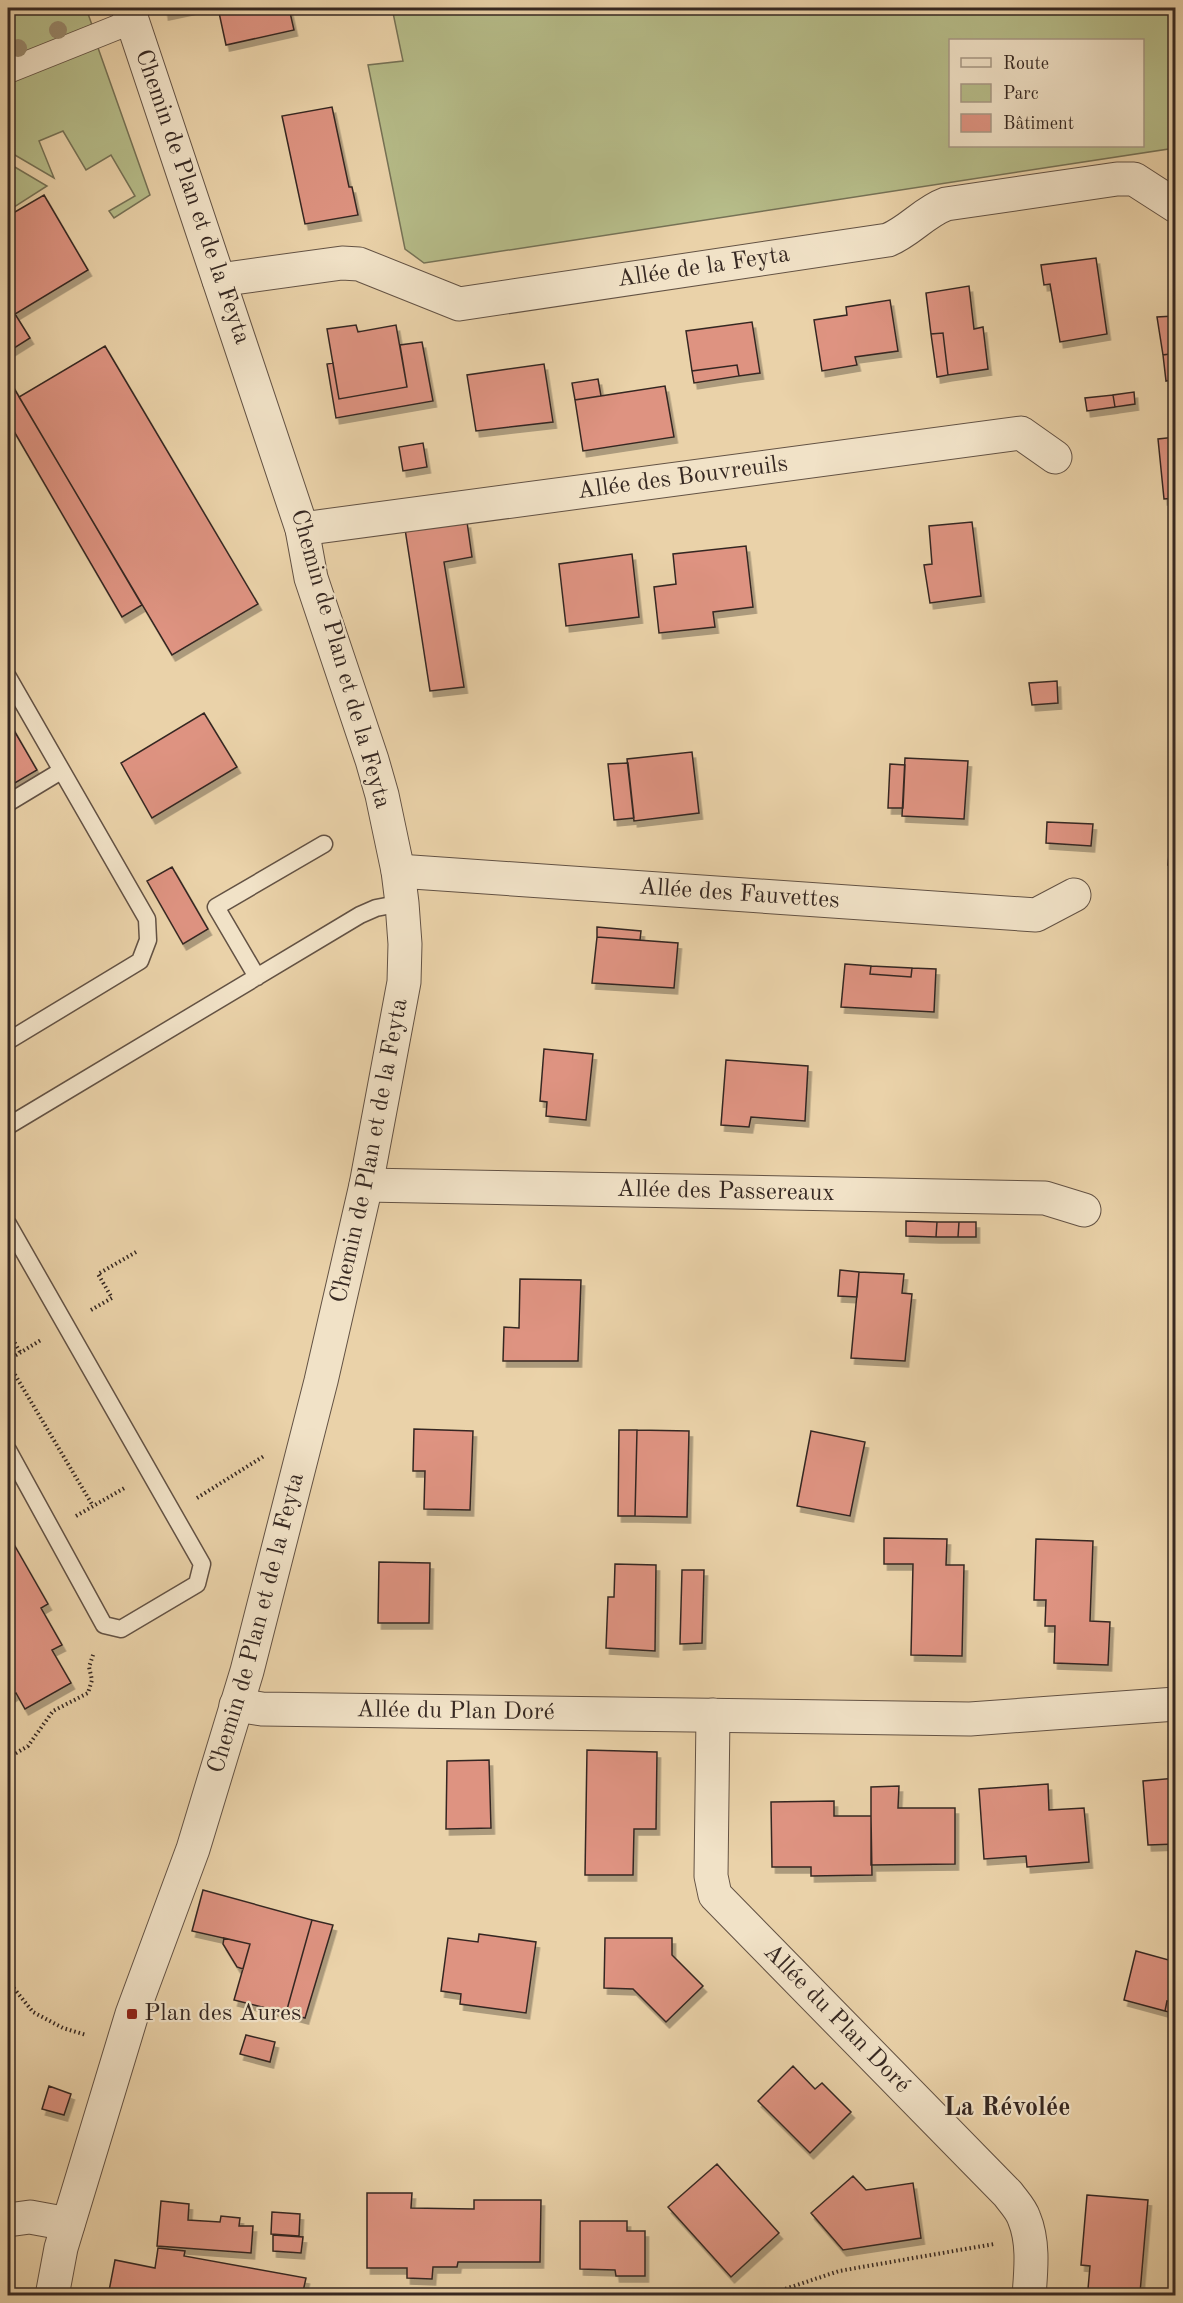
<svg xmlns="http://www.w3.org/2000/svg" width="1183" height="2303" font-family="'Old Standard TT',serif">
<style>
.green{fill:#b6bc89;stroke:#767256;stroke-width:1.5;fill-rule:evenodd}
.building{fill:#de9381;stroke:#362822;stroke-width:1.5;filter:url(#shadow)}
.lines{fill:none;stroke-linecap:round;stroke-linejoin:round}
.service-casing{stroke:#635244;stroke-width:19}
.pedestrian-casing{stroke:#635244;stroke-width:26}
.minor-casing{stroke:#635244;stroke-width:35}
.tertiary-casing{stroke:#635244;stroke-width:35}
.path{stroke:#362822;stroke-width:4;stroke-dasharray:1.5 3;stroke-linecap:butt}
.service{stroke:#f1e2c7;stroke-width:16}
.pedestrian{stroke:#f1e2c7;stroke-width:24}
.minor{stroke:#f1e2c7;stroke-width:33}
.tertiary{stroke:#f1e2c7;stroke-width:33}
.tree{fill:#99896d}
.poi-dot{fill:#8f2418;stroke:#f1e2c7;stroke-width:2}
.labels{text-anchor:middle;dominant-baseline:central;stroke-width:4.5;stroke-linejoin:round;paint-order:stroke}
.street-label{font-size:24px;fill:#362822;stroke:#f1e2c7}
.poi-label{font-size:24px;fill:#362822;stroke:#f1e2c7;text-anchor:start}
.neighbourhood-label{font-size:26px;font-weight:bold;fill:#362822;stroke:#f1e2c7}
</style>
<defs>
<filter id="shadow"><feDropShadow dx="3.5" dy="6" stdDeviation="0" flood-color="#0004"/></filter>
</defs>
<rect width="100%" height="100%" fill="#ead2a9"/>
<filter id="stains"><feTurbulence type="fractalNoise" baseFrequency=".00333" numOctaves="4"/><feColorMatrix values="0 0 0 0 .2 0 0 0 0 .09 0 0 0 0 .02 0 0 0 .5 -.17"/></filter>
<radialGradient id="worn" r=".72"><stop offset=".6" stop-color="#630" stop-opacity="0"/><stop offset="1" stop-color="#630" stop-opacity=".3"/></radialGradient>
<path class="green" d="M 8,8 L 86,8 L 92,25 L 8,59 Z
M 392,8 L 1175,8 L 1175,148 L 424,263 L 405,249 L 368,65 L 403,61 ZM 950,40 L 1142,40 L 1142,146 L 950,146 Z
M 97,45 L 150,195 L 114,218 L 109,211 L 135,196 L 111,155 L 86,170 L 63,131 L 39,141 L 54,178 L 8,151 L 8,81 Z
M 8,163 L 47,186 L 8,211 Z"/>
<path class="building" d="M 164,8 L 194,8 L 165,14 Z
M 218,8 L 289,8 L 294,30 L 226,45 Z
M 332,107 L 349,187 L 352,187 L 358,215 L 305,224 L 282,116 Z
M 44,195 L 88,270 L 15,314 L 30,338 L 8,352 L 8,216 Z
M 1096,258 L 1107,334 L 1060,342 L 1050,284 L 1044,285 L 1041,265 Z
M 1176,277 L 1176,326 L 1170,278 Z
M 969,286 L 974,329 L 983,327 L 988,369 L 948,375 L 943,333 L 931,334 L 926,293 Z
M 890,300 L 898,351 L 855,357 L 857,365 L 822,371 L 814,320 L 847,315 L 846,307 Z
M 1174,316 L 1176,353 L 1163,355 L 1157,317 Z
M 752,322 L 760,373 L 739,376 L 737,365 L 692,371 L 686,331 Z
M 356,325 L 358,332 L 396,325 L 407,387 L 339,399 L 327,329 Z
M 943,333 L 948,375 L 937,377 L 931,334 Z
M 422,342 L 433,401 L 336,418 L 327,364 L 333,363 L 339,399 L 407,387 L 400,345 Z
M 105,346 L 258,604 L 172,655 L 19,397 Z
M 1176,353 L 1176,379 L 1166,381 L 1163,355 Z
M 544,364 L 553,422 L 476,431 L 467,375 Z
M 737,365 L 739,376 L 694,383 L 692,371 Z
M 8,378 L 142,605 L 122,617 L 8,421 Z
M 598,379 L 601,396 L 575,400 L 572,383 Z
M 665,386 L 674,437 L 583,451 L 575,400 Z
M 1134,392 L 1135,404 L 1115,407 L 1113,395 Z
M 1113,395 L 1115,407 L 1087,411 L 1085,398 Z
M 1176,437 L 1176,498 L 1164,499 L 1158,439 Z
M 423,443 L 427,467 L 403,471 L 399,447 Z
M 467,522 L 472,557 L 444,562 L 464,687 L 430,691 L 405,529 Z
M 972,522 L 981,596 L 930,603 L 924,565 L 932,564 L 929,526 Z
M 746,546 L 753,607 L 713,612 L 715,627 L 659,633 L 654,587 L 676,584 L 673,554 Z
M 632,554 L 639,617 L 566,626 L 559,564 Z
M 1057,681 L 1058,703 L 1032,705 L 1029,683 Z
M 204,713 L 237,767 L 152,818 L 121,763 Z
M 8,720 L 37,770 L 8,787 Z
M 692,752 L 699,813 L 634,821 L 627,759 Z
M 905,758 L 968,761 L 964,819 L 902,816 Z
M 628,763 L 634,818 L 614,820 L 608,764 Z
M 890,764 L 905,765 L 903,808 L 888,808 Z
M 1175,782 L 1176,782 L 1176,821 L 1172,821 Z
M 1172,821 L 1176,821 L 1176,865 L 1168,865 Z
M 1047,822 L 1093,824 L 1091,846 L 1046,843 Z
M 172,867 L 208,929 L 183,944 L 147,881 Z
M 597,927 L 641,931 L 640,940 L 597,937 Z
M 597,937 L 678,943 L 674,988 L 592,983 Z
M 845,964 L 871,966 L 870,974 L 911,977 L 912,968 L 936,969 L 934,1012 L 841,1007 Z
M 871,966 L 912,968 L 911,977 L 870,974 Z
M 544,1049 L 593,1054 L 586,1120 L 546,1116 L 547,1102 L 540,1101 Z
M 726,1060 L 808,1066 L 805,1121 L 751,1117 L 749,1127 L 721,1125 Z
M 906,1221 L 937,1222 L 936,1237 L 906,1236 Z
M 937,1222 L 959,1222 L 958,1237 L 936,1237 Z
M 959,1222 L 976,1222 L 976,1237 L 958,1237 Z
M 840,1270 L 859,1272 L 857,1297 L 838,1296 Z
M 859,1272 L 904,1274 L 902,1293 L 912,1294 L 905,1361 L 851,1358 Z
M 520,1279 L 581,1280 L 578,1361 L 503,1361 L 504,1327 L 519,1328 Z
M 414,1429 L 473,1431 L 470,1510 L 424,1509 L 425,1471 L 413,1471 Z
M 619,1430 L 637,1430 L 635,1516 L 618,1516 Z
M 637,1430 L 689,1431 L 687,1517 L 635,1516 Z
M 811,1431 L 865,1442 L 850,1516 L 797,1506 Z
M 8,1534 L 48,1604 L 41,1608 L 62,1645 L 52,1650 L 71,1683 L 25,1709 L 16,1693 L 10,1697 L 8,1693 Z
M 884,1538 L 947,1539 L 946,1565 L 964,1565 L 962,1656 L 911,1655 L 913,1564 L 884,1564 Z
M 1036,1539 L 1093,1541 L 1090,1621 L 1110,1622 L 1108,1665 L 1054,1663 L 1055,1626 L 1045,1626 L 1046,1600 L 1034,1600 Z
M 379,1562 L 430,1563 L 429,1623 L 378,1623 Z
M 615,1564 L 656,1565 L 655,1651 L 606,1648 L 608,1597 L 614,1597 Z
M 682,1570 L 704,1570 L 702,1643 L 680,1644 Z
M 587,1750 L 657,1752 L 656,1829 L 634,1829 L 633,1875 L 585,1875 Z
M 489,1760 L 491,1828 L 446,1829 L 447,1761 Z
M 1176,1778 L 1176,1844 L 1148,1845 L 1143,1781 Z
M 1048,1784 L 1049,1810 L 1084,1808 L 1089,1862 L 1027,1867 L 1026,1856 L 984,1859 L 979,1789 Z
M 899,1786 L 898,1808 L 955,1808 L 955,1864 L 871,1865 L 871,1787 Z
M 834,1801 L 834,1816 L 871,1816 L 872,1875 L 811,1876 L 811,1867 L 772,1867 L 771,1802 Z
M 203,1890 L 312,1920 L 286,2013 L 234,2000 L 250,1944 L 192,1931 Z
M 312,1920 L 333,1925 L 305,2018 L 286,2013 Z
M 479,1934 L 536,1942 L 526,2013 L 460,2004 L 461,1994 L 441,1991 L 448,1938 L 478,1942 Z
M 224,1938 L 250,1944 L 243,1969 L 237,1967 L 223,1944 Z
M 605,1938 L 672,1938 L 672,1955 L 703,1986 L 666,2022 L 633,1989 L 604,1988 Z
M 1136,1951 L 1176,1962 L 1176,2003 L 1167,2001 L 1165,2011 L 1124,2000 Z
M 1167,2001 L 1176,2003 L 1176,2014 L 1165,2011 Z
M 246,2035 L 275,2042 L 270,2062 L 240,2054 Z
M 793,2066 L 815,2089 L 822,2083 L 851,2112 L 810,2153 L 758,2101 Z
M 49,2086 L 71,2094 L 64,2115 L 42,2109 Z
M 717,2164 L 779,2233 L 731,2277 L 668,2207 Z
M 853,2176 L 866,2190 L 913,2183 L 921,2238 L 843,2250 L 811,2213 Z
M 367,2193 L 412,2193 L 411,2208 L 474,2209 L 474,2200 L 541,2200 L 540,2262 L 458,2262 L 457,2267 L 433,2267 L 432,2279 L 407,2278 L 407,2268 L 367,2268 Z
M 1087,2195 L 1148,2200 L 1140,2293 L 1088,2289 L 1090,2266 L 1081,2265 Z
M 161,2201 L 189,2204 L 188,2220 L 220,2222 L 221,2216 L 240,2218 L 239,2226 L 253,2226 L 251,2253 L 157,2246 Z
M 272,2212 L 300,2214 L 299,2236 L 271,2234 Z
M 580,2221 L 627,2221 L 627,2231 L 645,2231 L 645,2276 L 616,2276 L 615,2270 L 580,2269 Z
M 273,2235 L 303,2237 L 301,2253 L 273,2251 Z
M 158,2248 L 185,2251 L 184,2256 L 306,2278 L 302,2296 L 108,2296 L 115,2260 L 155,2268 Z"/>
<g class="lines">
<defs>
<path id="service" d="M 8,677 L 147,919 L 148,940 L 140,961 L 8,1041
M 8,803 L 61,771
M 257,977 L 216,907 L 324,844
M 8,1126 L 360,915 L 376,908 L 402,903
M 8,1224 L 202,1564 L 197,1584 L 121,1629 L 104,1625 L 8,1450"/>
<path id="pedestrian" d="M 8,71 L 133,21"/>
<g id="minor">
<path id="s1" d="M 219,280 L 342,263 L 359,264 L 459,304 L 888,240 C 910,231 924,212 946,204 L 1117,179 L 1134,179 L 1176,206"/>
<path id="s2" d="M 302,529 L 1021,433 L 1055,457"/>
<path id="s3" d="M 398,871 L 1036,915 L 1074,895"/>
<path id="s4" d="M 366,1185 L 1045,1198 L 1084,1210"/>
<path id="s5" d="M 236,1705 L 262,1709 L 970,1719 L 1176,1704"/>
<path id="s6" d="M 713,1715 L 711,1876 L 715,1895 L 1008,2194 C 1013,2201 1021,2209 1024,2218 C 1034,2242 1031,2270 1029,2296"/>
<path d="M 8,2220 L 30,2217 L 68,2224"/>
</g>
<g id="tertiary">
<path id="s7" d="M 52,2296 L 61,2248 L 132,2014 L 193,1849 L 247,1671 L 321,1381 L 366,1185 L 404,982 L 405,944 L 402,903 L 398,871 L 382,795 L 372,760 L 311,578 L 302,529 L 128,8"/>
</g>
</defs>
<use href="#service" class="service-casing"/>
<use href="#pedestrian" class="pedestrian-casing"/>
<use href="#minor" class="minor-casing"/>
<use href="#tertiary" class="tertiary-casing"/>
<path class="path" d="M 91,1310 L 112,1298 L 98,1274 L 136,1252
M 8,1331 L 20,1352
M 8,1360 L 41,1340
M 8,1363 L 93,1506
M 197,1498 L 264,1456
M 76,1516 L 126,1487
M 8,1758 L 28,1746 L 53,1711 L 88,1693 L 92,1680 L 89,1667 L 94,1652
M 8,1981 L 33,2012 L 63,2028 L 86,2035
M 8,2036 L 8,2074
M 764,2296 L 839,2271 L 994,2244"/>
<use href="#service" class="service"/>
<use href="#pedestrian" class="pedestrian"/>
<use href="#minor" class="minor"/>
<use href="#tertiary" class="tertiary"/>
</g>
<g class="tree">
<circle cx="58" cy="30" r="9"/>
<circle cx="18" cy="48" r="9"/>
</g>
<rect class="poi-dot" x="126" y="2008" width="12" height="12" rx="3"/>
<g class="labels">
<g class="street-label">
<text transform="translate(192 197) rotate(71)">Chemin de Plan et de la Feyta</text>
<text stroke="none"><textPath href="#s1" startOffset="496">Allée de la Feyta</textPath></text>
<text stroke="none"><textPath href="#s2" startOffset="384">Allée des Bouvreuils</textPath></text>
<text transform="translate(340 659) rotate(74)">Chemin de Plan et de la Feyta</text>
<text stroke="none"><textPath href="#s3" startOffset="342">Allée des Fauvettes</textPath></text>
<text stroke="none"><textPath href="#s7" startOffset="1190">Chemin de Plan et de la Feyta</textPath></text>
<text stroke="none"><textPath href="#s4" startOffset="360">Allée des Passereaux</textPath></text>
<text stroke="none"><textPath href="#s7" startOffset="704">Chemin de Plan et de la Feyta</textPath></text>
<text stroke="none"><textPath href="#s5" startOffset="220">Allée du Plan Doré</textPath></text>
<text stroke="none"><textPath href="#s6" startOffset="354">Allée du Plan Doré</textPath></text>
</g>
<g class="poi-label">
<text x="144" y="2014">Plan des Aures</text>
</g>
<g class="neighbourhood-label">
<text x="1007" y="2108">La Révolée</text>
</g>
</g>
<rect width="1183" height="2303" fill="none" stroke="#ead2a9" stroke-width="30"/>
<rect x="9" y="9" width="1165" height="2285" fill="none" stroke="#362822" stroke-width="3"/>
<rect x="15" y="15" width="1153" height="2273" fill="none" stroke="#362822" stroke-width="1.5"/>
<rect x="949" y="39" width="195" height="108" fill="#f1e2c7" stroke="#a69885" stroke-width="1.5"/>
<rect x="961" y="58" width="30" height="9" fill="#f1e2c7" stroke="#a69885" stroke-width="1.5"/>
<text x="1003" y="69" font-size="18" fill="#362822">Route</text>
<rect x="961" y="84" width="30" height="18" fill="#b6bc89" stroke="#a69885" stroke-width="1.5"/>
<text x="1003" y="99" font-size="18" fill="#362822">Parc</text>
<rect x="961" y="114" width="30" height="18" fill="#de9381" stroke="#a69885" stroke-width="1.5"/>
<text x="1003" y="129" font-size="18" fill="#362822">Bâtiment</text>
<rect width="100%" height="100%" filter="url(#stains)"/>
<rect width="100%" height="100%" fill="url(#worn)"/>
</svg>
